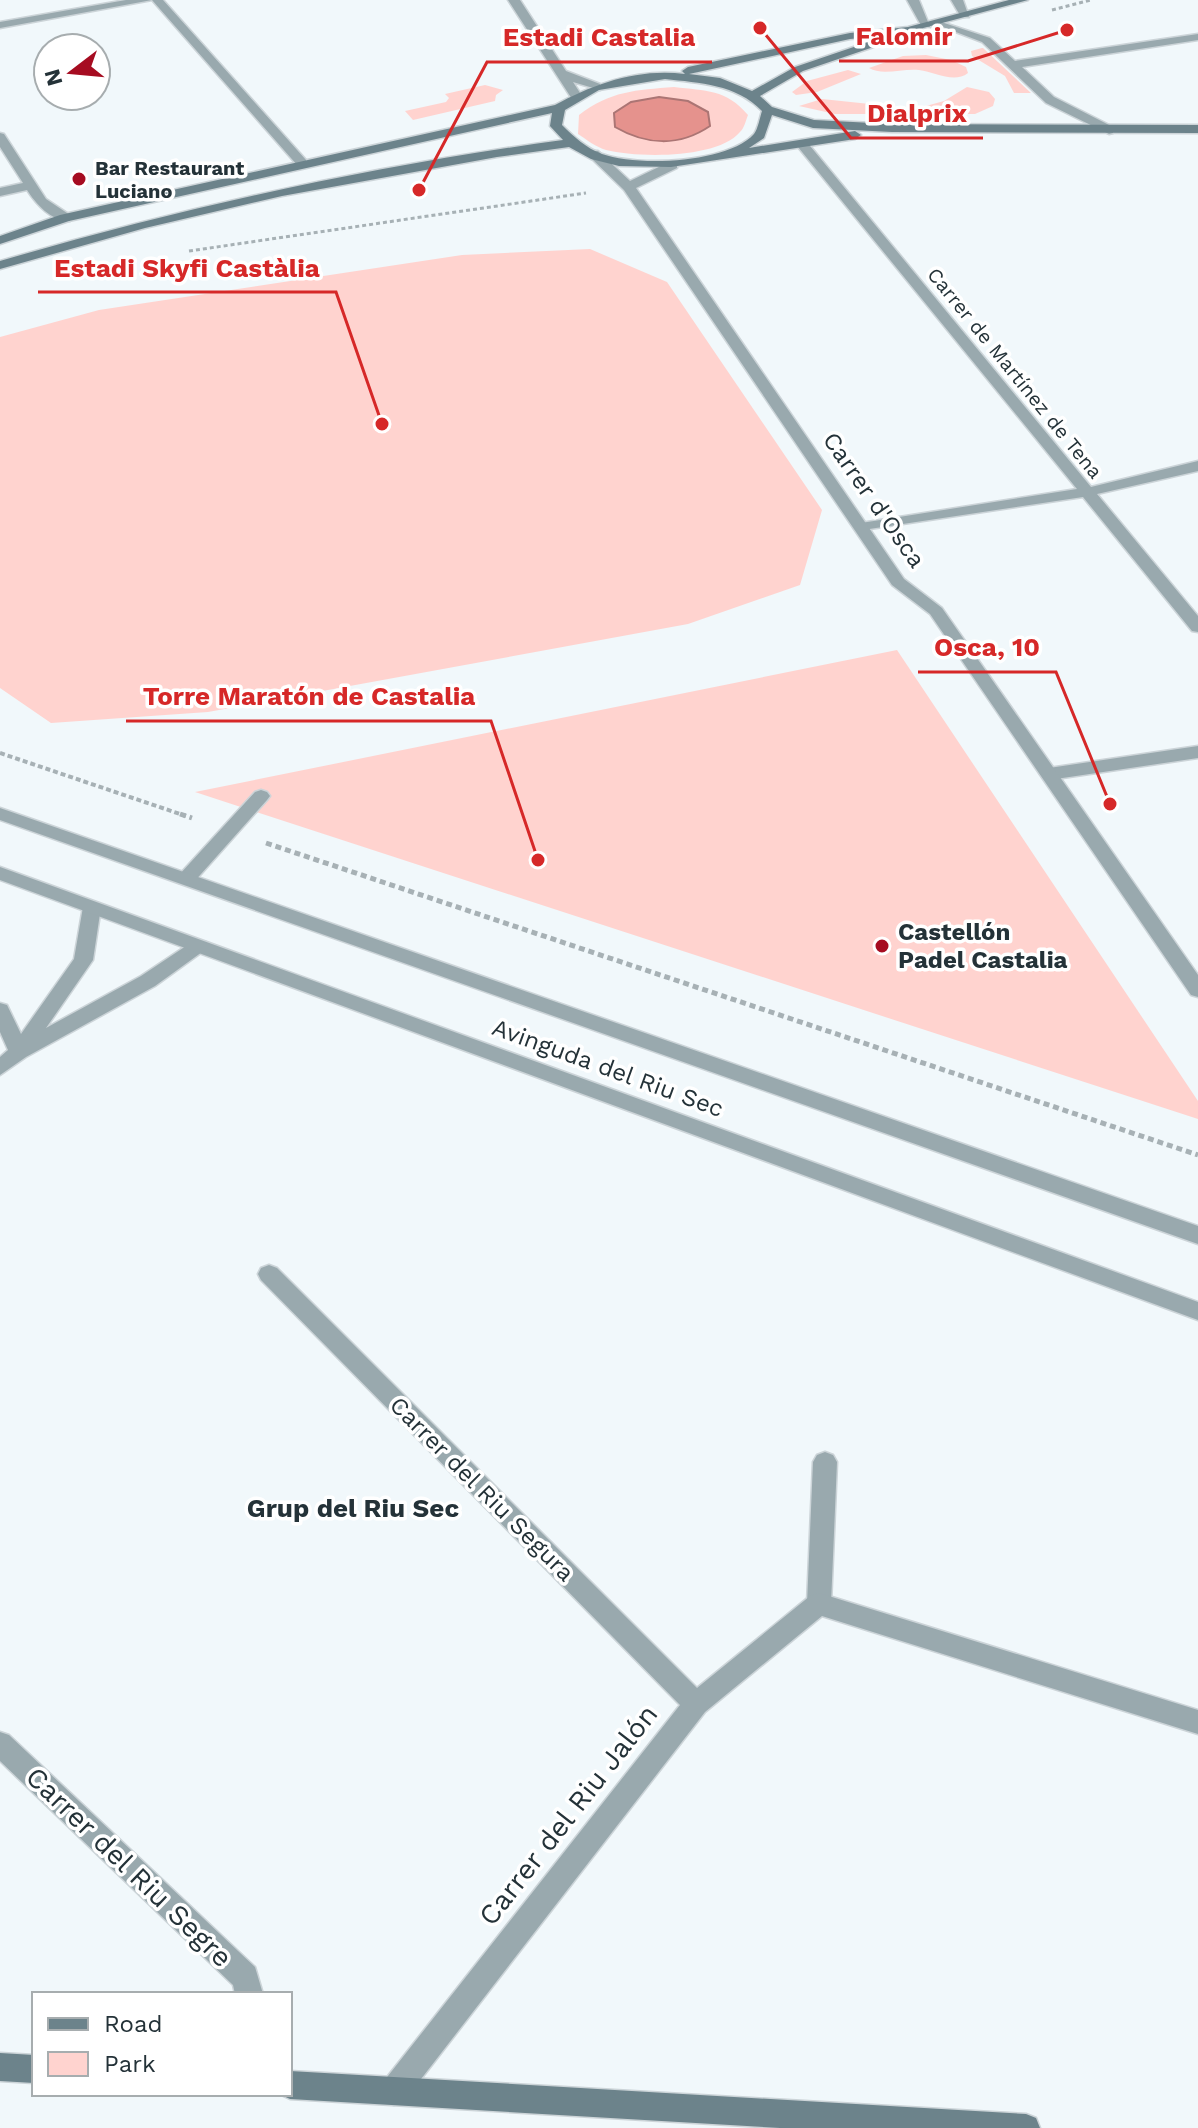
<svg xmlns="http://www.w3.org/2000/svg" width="1198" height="2128" font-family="'Work Sans',sans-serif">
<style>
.green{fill:#ffd3cf}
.water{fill:#e5928d;stroke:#ab7574;stroke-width:2}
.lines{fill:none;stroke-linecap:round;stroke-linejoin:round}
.service-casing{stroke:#ccd4d8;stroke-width:3}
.minor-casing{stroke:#ccd4d8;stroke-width:3}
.tertiary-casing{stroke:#ccd4d8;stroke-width:3}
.secondary-casing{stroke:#ccd4d8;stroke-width:3}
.path-far2{stroke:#a7b1b5;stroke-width:3;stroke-dasharray:4 3;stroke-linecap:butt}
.path-far1{stroke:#a7b1b5;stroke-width:4;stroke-dasharray:5 3;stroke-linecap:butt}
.path{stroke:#a7b1b5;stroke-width:5;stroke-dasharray:6 4;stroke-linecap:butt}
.service{fill:#99a9ae;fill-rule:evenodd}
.minor{fill:#99a9ae;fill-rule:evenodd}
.tertiary{fill:#99a9ae;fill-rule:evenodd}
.secondary{fill:#6c838b;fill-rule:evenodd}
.poi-dot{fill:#a60c21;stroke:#fff;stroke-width:3}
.labels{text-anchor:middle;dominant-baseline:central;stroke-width:7;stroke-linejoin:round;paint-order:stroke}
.far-poi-label{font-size:20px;font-weight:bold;fill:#243238;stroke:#fff;text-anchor:start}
.far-street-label{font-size:20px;fill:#243238;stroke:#fff}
.street-label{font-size:24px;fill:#243238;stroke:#fff}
.poi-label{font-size:24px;font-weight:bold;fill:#243238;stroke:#fff;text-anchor:start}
.neighbourhood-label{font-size:26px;font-weight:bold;fill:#243238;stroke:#fff}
.near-street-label{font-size:28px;fill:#243238;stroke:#fff}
.leader{fill:none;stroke:#d62828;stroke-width:3}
.callout-dot{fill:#d62828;stroke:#fff;stroke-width:3}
.callout-label{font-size:26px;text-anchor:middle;font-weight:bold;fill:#d62828;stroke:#fff;stroke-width:7;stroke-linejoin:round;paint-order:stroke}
</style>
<rect width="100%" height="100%" fill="#f1f8fb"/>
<path class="green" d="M 982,48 L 983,48 L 1031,93 L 1014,93 L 1005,76 L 972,56 L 971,51 Z
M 926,55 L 951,60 L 966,67 L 968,73 C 954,84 935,72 919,70 C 904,68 882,76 869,68 L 903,56 Z
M 848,70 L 861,74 L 817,92 L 796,95 L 792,92 L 807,81 Z
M 485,85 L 503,90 L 496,95 L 495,101 L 413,120 L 405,111 L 446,102 L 449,98 L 445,94 Z
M 674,87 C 706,91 726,89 748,115 C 746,120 744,129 740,132 C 717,159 638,158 606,150 C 596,147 587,140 578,134 L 579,115 C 610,91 636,90 674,87 Z
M 967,87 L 989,92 L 995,99 L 993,106 L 975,114 L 921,114 L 915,109 L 944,101 Z
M 822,99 L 889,106 L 897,110 L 892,114 L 835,114 L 799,106 Z
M 590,249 L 667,282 L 822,510 L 800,585 L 688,624 L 208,712 L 51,723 L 0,688 L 0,337 L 99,310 L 462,255 Z
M 897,650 L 1198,1101 L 1198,1119 L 195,792 Z"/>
<path class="water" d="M 659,97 L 688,101 L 708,112 L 710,126 C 679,147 646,145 615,127 L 614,113 L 631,102 Z"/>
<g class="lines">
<defs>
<path id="service" d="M 261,790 L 267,792 L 270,796 L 267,800 L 193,883 L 179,883 L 177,879 L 179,875 L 255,792 Z
M 825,1452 L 833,1455 L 837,1462 L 831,1604 L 828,1612 L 819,1615 L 810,1612 L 807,1604 L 813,1462 L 817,1455 Z"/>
<path id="minor" d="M 126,0 L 163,0 L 306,160 L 306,166 L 298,166 L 152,0 L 0,28 L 0,22 Z
M 508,0 L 520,0 L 566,71 L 600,84 L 600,90 L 573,82 L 582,96 L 572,99 Z
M 907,0 L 919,0 L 930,27 L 922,27 Z
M 951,0 L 963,0 L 969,17 L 961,17 Z
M 935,20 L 990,38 L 1015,61 L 1198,34 L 1198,40 L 1022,67 L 1054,97 L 1113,127 L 1113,133 L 1109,134 L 1046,103 L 982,42 L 935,24 Z
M 0,133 L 4,134 L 46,199 L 70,215 L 70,221 C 52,222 36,204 27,190 L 0,196 L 0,188 L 23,183 L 0,147 Z
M 802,140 L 806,141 L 1091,487 L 1198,461 L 1198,471 L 1097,494 L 1198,616 L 1198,632 L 1192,631 L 1083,497 L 856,531 L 856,525 L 861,523 L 1077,489 L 798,147 L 796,144 Z
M 1198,746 L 1198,758 L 1049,780 L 1040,774 L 1049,768 Z
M 92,901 L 101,907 L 93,960 L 46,1028 L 141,976 L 192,942 L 206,942 L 209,947 L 155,986 L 26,1057 L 0,1075 L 0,1057 L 8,1050 L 0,1032 L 0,1003 L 7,1005 L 21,1034 L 74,959 L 83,907 Z
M 269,1265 L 277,1268 L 697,1688 L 810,1596 L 819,1593 L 1198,1710 L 1198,1734 L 822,1616 L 705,1712 L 404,2101 L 394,2105 L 384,2101 L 380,2091 L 384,2081 L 680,1705 L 261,1280 L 258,1274 L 261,1268 Z
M 0,1732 L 9,1735 L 255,1967 L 263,1994 L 235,1994 L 233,1985 L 0,1761 Z"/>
<path id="tertiary" d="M 590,151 L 598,151 L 630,181 L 669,162 L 677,162 L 677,168 L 636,188 L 904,579 L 942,608 L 1198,975 L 1198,997 L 1191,995 L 930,614 L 892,585 L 624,190 L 590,157 Z
M 0,808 L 1198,1226 L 1198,1244 L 0,820 Z
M 0,867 L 1198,1302 L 1198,1320 L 0,880 Z"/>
<path id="secondary" d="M 1009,0 L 1028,0 L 897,35 L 897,39 L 803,71 L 760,96 L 772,107 L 814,120 L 892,124 L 1198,125 L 1198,133 L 892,132 L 813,128 L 772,115 L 764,138 L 749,148 L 855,131 L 861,135 L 855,139 L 671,167 L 619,166 L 591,159 L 569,147 L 497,157 L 282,196 L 145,228 L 0,269 L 0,261 C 185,207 372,166 563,140 L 550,126 L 552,113 L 69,221 L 0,244 L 0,236 L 60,215 L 555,105 C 595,83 639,68 685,74 L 682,71 L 688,67 L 850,33 L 908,27 ZM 886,36 L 795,67 L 752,91 L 720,78 L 689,74 L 850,39 ZM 665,79 C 700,83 736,84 762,111 C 760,117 758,129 754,134 C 728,163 638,167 602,154 C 586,148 574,137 562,125 L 565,110 L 599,90 Z
M 0,2053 L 34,2055 L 34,2083 L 0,2081 Z
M 290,2071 L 1026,2114 L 1036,2118 L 1040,2128 L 780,2128 L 290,2099 L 279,2094 L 290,2094 Z"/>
</defs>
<use href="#service" class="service-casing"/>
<use href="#minor" class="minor-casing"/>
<use href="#tertiary" class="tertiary-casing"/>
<use href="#secondary" class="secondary-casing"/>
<path class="path-far2" d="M 1052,10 L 1091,0
M 189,251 L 586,193"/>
<path class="path-far1" d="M 0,753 L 186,816"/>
<path class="path" d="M 180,814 L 192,818
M 266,843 L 1198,1155"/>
<use href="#service" class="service"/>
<use href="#minor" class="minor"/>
<use href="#tertiary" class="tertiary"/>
<use href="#secondary" class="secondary"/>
</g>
<g class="poi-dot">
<circle cx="79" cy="179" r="8"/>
<circle cx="882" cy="946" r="8"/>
</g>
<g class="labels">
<g class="far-poi-label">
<text x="95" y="168">Bar Restaurant<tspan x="95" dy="23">Luciano</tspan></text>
</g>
<g class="far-street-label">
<text transform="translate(1015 373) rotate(51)">Carrer de Martínez de Tena</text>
</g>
<g class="street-label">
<text transform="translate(874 500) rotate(55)">Carrer d'Osca</text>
<text transform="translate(608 1068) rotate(20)">Avinguda del Riu Sec</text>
<text transform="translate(482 1489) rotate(45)">Carrer del Riu Segura</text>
</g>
<g class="poi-label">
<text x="898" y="932">Castellón<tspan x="898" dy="28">Padel Castalia</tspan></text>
</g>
<g class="neighbourhood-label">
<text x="353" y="1508">Grup del Riu Sec</text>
</g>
<g class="near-street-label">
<text transform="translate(568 1815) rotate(-52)">Carrer del Riu Jalón</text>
<text transform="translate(129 1867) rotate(44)">Carrer del Riu Segre</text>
</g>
</g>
<path class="leader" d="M1067 30L968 61H839M419 190L487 62H712M760 28L851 138H983M382 424L336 292H38M1110 804L1056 672H918M538 860L491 721H126"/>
<g class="callout-dot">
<circle cx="1067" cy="30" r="8"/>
<circle cx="419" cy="190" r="8"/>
<circle cx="760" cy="28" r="8"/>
<circle cx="382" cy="424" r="8"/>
<circle cx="1110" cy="804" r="8"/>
<circle cx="538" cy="860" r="8"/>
</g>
<g class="callout-label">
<text x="904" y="45">Falomir</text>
<text x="599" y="46">Estadi Castalia</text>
<text x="917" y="122">Dialprix</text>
<text x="187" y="277">Estadi Skyfi Castàlia</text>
<text x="987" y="656">Osca, 10</text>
<text x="309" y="705">Torre Maratón de Castalia</text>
</g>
<rect x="32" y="1992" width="260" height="104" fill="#ffffff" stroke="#a7adaf" stroke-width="2"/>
<rect x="48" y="2018" width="40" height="12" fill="#6c838b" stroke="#a7adaf" stroke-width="2"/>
<text x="104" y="2032" font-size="24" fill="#243238">Road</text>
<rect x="48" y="2052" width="40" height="24" fill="#ffd3cf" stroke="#a7adaf" stroke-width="2"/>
<text x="104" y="2072" font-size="24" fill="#243238">Park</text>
<g transform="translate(72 72) rotate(254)"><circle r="38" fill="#ffffff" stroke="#a7adaf" stroke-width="2"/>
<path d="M0-6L14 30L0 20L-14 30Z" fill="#a60c21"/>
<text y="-12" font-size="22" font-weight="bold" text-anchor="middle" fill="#243238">N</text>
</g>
</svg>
